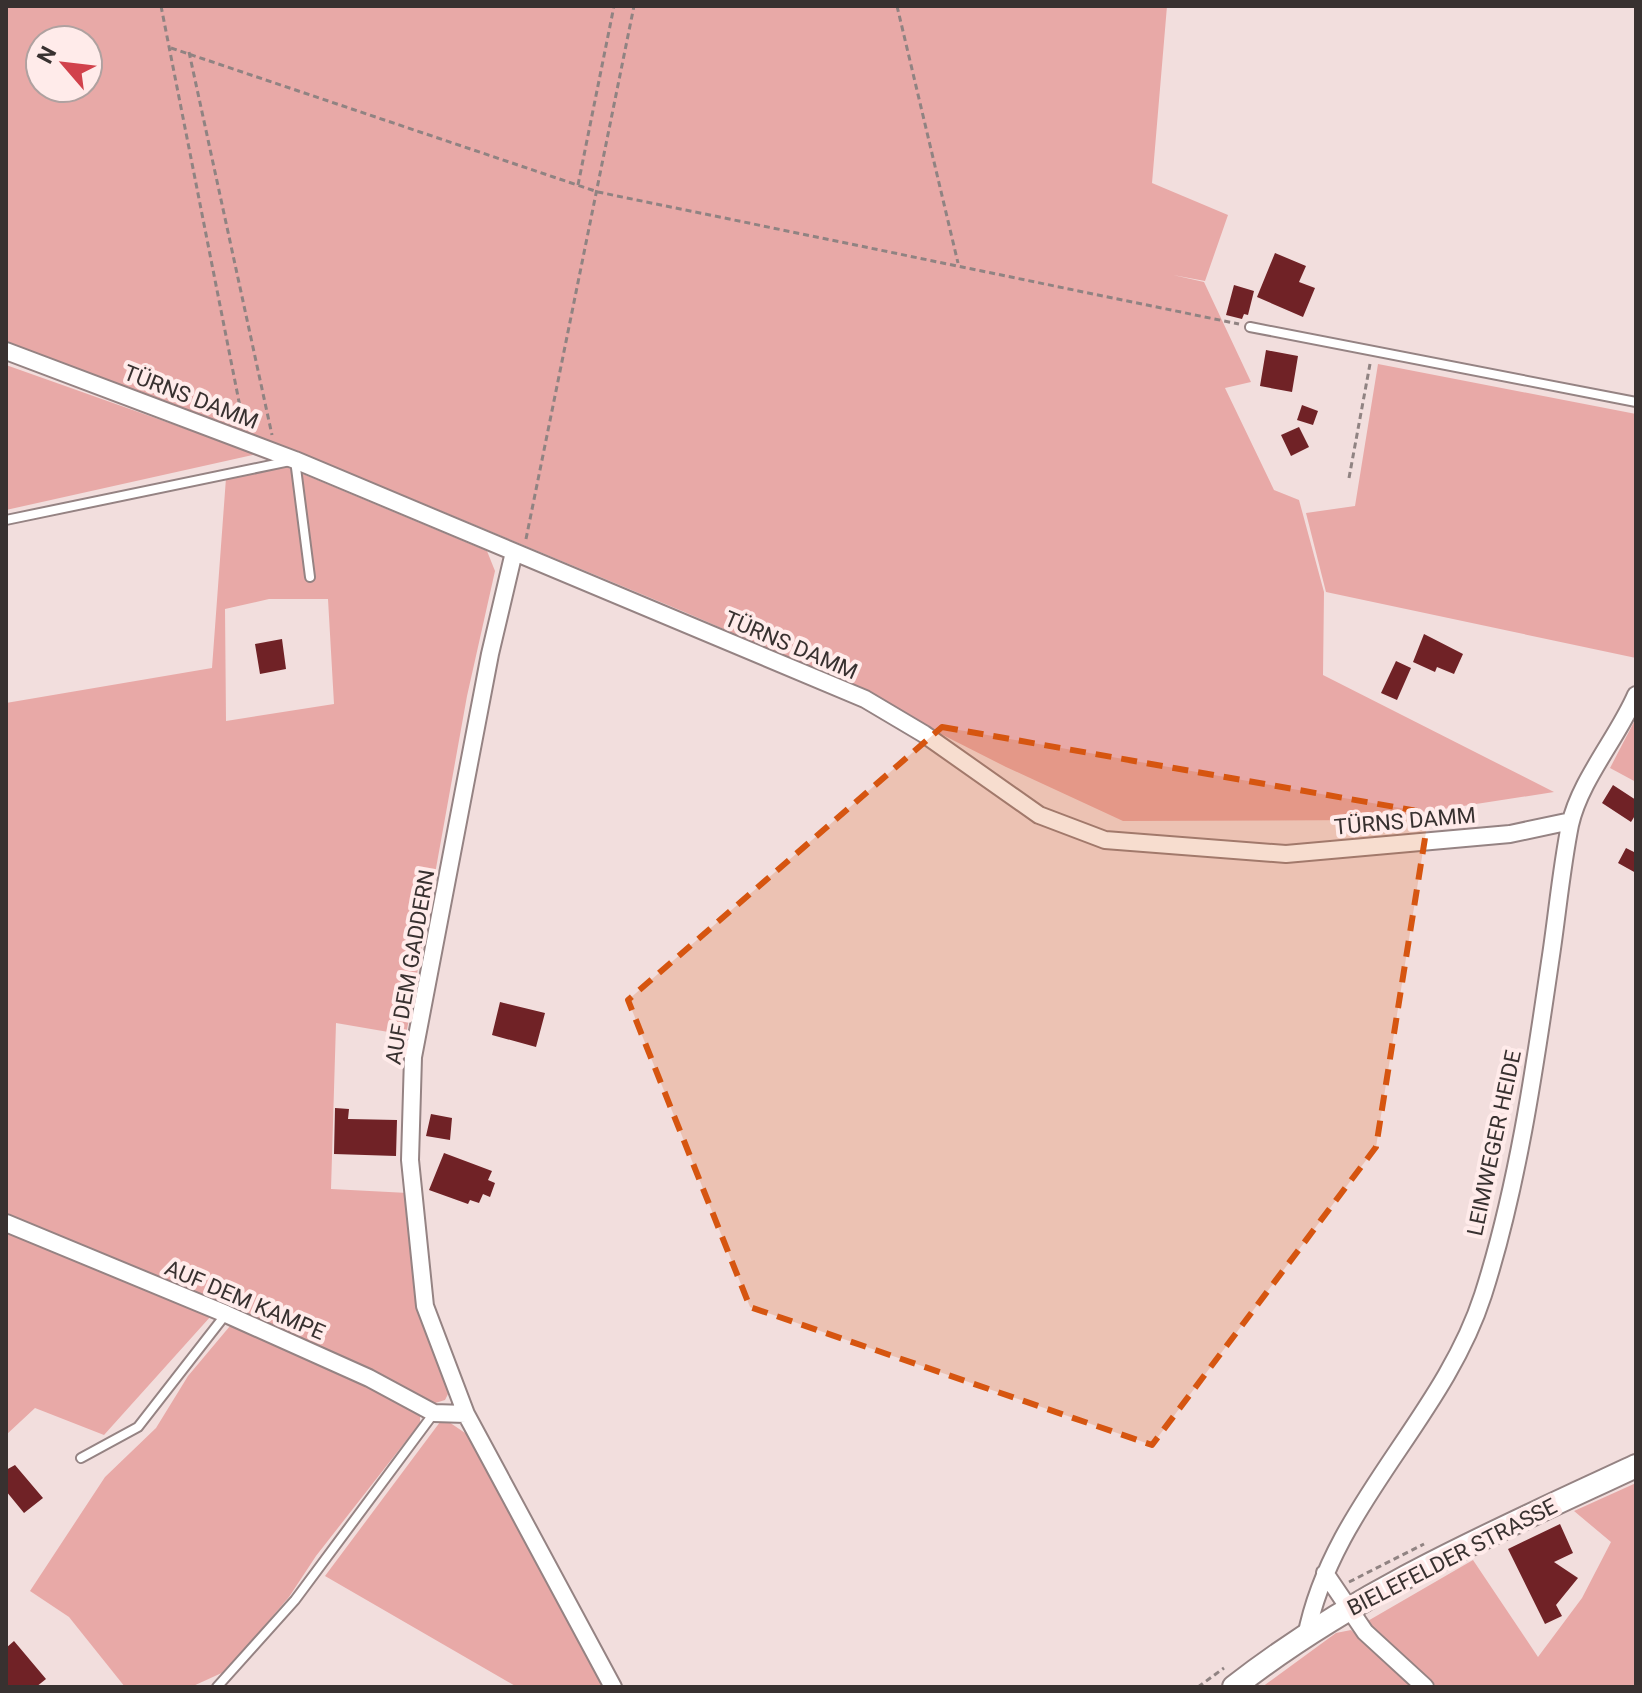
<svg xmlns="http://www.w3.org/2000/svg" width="1642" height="1693" font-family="Roboto,sans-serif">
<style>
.green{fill:#e8a9a7;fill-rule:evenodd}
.building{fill:#702226}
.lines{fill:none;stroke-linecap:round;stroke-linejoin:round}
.service-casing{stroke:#958383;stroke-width:12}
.minor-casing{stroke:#958383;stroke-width:20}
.secondary-casing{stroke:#958383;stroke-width:26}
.path{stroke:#908382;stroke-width:3;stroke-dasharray:6 4;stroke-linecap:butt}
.service{stroke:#fff;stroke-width:8}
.minor{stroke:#fff;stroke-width:16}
.secondary{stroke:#fff;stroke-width:22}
.marked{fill:#d65510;fill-opacity:0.2;stroke:#d65510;stroke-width:6;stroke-dasharray:16 10;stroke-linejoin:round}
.labels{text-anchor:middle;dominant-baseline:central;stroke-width:8;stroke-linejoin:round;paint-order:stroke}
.street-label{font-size:22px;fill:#383130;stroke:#ffebea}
</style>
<rect width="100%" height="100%" fill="#f2dedd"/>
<path class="green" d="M 6,6 L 1167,6 L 1152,183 L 1228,215 L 1205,281 L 1173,275 L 1204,282 L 1251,382 L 1225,388 L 1274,490 L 1299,500 L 1324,592 L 1323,675 L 1554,792 L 1373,820 L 1123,821 L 1006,767 L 793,659 L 682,611 L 410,498 L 6,346 ZM 40,40 L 88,40 L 88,88 L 40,88 Z
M 1378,364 L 1636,414 L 1636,658 L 1326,592 L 1306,513 L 1355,506 Z
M 6,365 L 257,454 L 6,510 Z
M 284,466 L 487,551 L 495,571 L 467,696 L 406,1035 L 336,1023 L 331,1189 L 408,1193 L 450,1390 L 445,1400 L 432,1404 L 347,1360 L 6,1215 L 6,703 L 212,668 L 226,478 ZM 269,599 L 328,599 L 334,704 L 226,721 L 225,609 Z
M 1636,718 L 1636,782 L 1610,768 Z
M 6,1229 L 211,1316 L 104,1435 L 35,1408 L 6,1435 Z
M 230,1326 L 348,1374 L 420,1412 L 420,1423 L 316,1556 L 289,1597 L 226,1671 L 191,1687 L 125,1687 L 69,1617 L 30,1591 L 105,1477 L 156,1428 L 188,1376 Z
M 443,1418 L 471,1437 L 603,1687 L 517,1687 L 325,1576 Z
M 1636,1483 L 1636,1687 L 1437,1687 L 1366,1622 L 1473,1560 L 1538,1657 L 1582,1598 L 1611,1542 L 1574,1511 Z
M 1351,1630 L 1415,1687 L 1262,1687 L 1336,1633 Z"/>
<path class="building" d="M 1275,253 L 1306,266 L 1299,282 L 1315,288 L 1303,317 L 1257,297 Z
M 1234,285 L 1254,291 L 1248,315 L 1244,314 L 1242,319 L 1226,315 Z
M 1266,350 L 1298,356 L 1292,392 L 1260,386 Z
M 1302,405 L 1318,411 L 1313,425 L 1297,420 Z
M 1299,427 L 1309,447 L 1291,456 L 1281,435 Z
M 1424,634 L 1463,654 L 1454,674 L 1437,667 L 1435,672 L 1413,662 Z
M 282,639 L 286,669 L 260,674 L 255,644 Z
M 1396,661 L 1411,668 L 1397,700 L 1381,693 Z
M 1613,785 L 1636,800 L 1636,814 L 1631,822 L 1602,803 Z
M 1626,848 L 1636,853 L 1636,873 L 1618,863 Z
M 500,1002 L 545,1013 L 536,1047 L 492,1035 Z
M 335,1108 L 349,1109 L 348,1119 L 397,1120 L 396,1156 L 334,1154 Z
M 431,1114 L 452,1118 L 450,1140 L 426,1136 Z
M 444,1153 L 492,1171 L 488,1180 L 495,1183 L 490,1197 L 483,1194 L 479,1203 L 470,1200 L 468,1204 L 429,1190 Z
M 15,1465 L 43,1498 L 24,1513 L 6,1491 L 6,1470 Z
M 1560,1524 L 1573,1553 L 1554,1562 L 1578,1578 L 1556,1605 L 1562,1616 L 1545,1624 L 1508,1549 Z
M 14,1641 L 46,1679 L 36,1687 L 6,1687 L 6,1648 Z"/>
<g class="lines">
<defs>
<path id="service" d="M 1250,327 L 1636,402
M 6,520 L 295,460 L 310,577
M 81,1458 L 138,1427 L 226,1314
M 217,1687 L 295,1600 L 434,1413"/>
<path id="minor" d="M 6,351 L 295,460 L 865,699 L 924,734 L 1039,815 L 1105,840 L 1286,854 L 1510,834 L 1571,821
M 514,552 L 490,654 L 413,1057 L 410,1160 L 425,1306 L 466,1414 L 613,1687
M 6,1223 L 226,1314 L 369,1378 L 434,1413 L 466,1414
M 1325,1573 L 1365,1632 L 1425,1687
M 1306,1637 C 1331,1507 1443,1419 1483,1295 C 1517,1189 1534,1073 1550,962 C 1557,917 1561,870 1570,825 C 1580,780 1618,737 1636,695"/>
<path id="secondary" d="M 1234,1687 C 1355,1592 1497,1531 1636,1466"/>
</defs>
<use href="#service" class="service-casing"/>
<use href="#minor" class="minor-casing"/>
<use href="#secondary" class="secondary-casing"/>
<path class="path" d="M 161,6 L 243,422
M 897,6 L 958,263
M 171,48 L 598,192 L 1239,324
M 189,52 L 272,435
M 578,185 L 614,6
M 1349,478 L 1370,364
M 526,539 L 634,6
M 1349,1582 L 1424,1544
M 1198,1687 L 1224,1668"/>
<use href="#service" class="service"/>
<use href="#minor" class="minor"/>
<use href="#secondary" class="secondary"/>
</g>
<path class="marked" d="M 942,727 L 1429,813 L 1376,1147 L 1152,1445 L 750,1307 L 628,1000 Z"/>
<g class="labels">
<g class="street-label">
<text transform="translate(191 397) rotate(21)">TÜRNS DAMM</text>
<text transform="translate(791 645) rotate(23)">TÜRNS DAMM</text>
<text transform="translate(1405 821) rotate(-5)">TÜRNS DAMM</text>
<text transform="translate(410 967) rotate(-80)">AUF DEM GADDERN</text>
<text transform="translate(1494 1143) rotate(-78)">LEIMWEGER HEIDE</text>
<text transform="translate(245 1300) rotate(23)">AUF DEM KAMPE</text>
<text transform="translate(1452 1557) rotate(-27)">BIELEFELDER STRASSE</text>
</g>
</g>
<rect width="1642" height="1693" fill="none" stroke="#383130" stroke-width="16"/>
<g transform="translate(64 64) rotate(298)"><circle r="38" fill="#ffebea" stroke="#afa1a0" stroke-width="2"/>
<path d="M0-6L14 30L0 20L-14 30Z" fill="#d1414b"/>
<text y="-12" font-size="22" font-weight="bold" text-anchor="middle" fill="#383130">N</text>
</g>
</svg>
